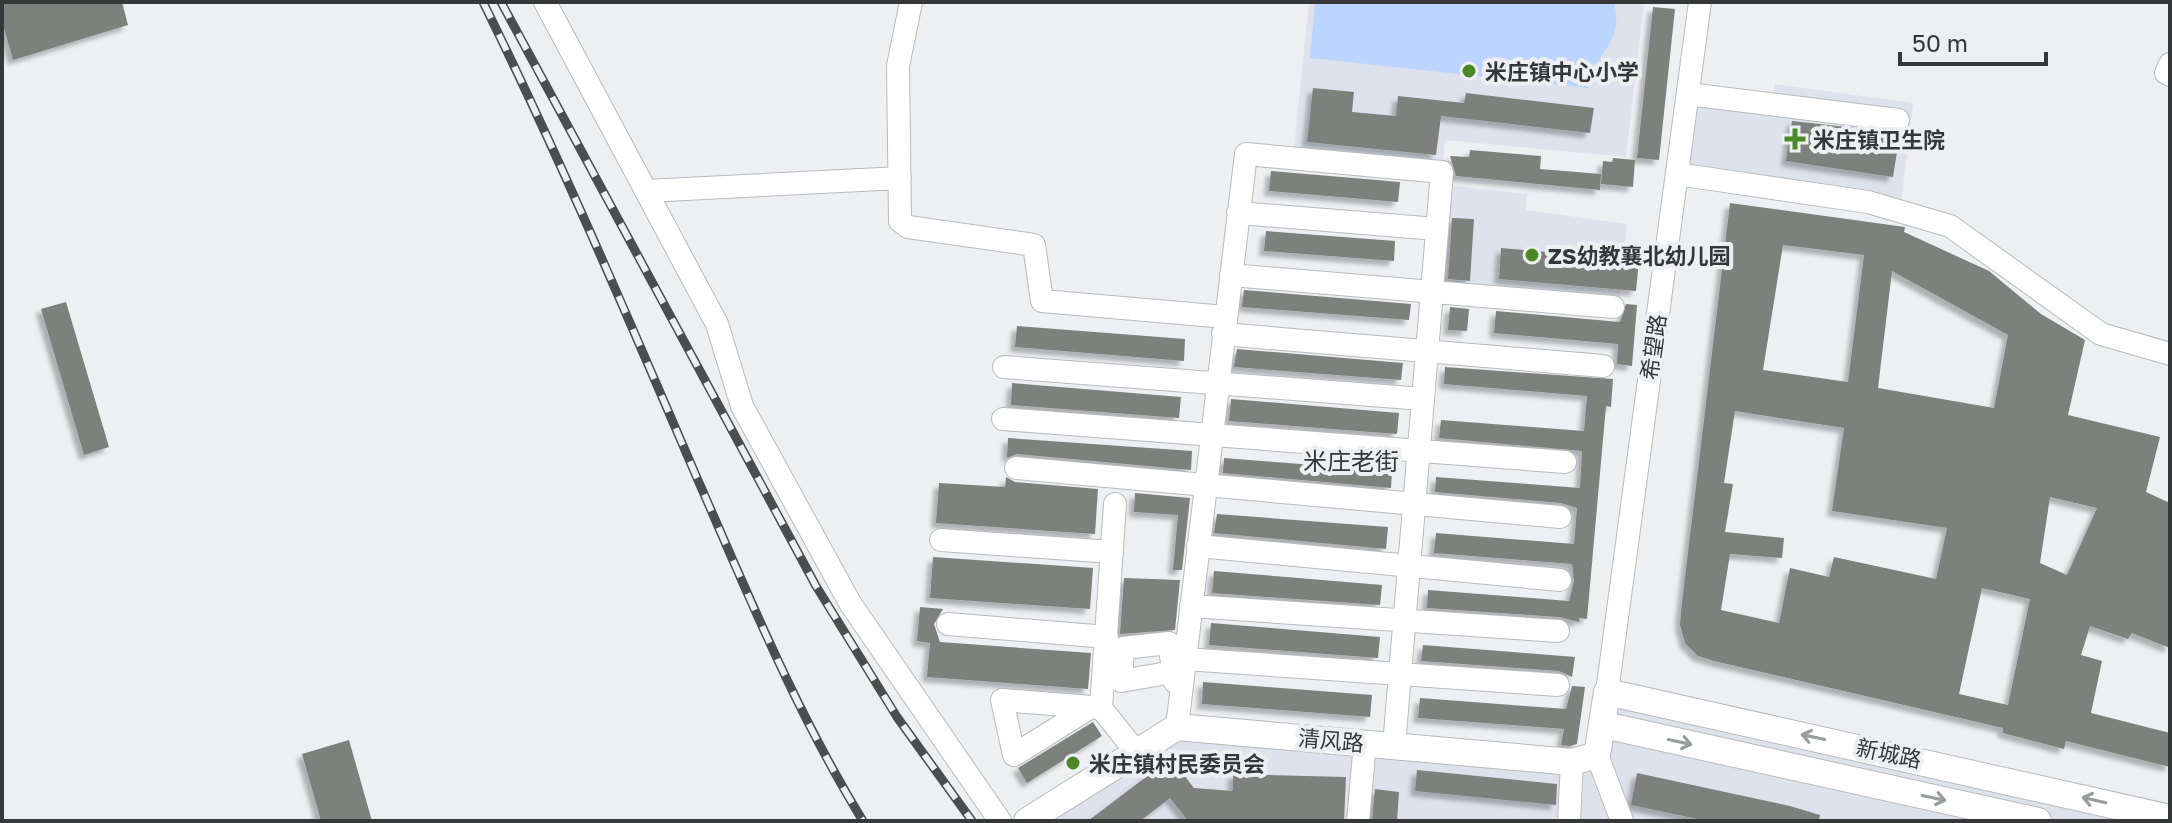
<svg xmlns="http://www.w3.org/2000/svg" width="2172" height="823" font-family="'Golos Text','Noto Sans SC',sans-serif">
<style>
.built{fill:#dde2ec}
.green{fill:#bcd5fd}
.building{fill:#7e807d;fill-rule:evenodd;filter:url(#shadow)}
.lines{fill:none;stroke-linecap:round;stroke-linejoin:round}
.minor-casing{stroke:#b8babd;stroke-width:24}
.major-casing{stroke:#b8babd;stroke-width:28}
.minor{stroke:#fff;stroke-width:22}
.major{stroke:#fff;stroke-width:26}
.rail-casing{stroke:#4c4d4f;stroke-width:9}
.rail{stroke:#edeff3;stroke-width:6;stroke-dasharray:18;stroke-linecap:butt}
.oneway{stroke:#9a9b9c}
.poi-dot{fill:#4c8826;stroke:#edeff3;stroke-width:3}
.labels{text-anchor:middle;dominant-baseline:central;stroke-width:8;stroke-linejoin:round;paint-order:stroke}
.poi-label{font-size:22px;font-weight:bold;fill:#363739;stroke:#edeff3;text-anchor:start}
.street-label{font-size:22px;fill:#363739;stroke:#edeff3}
.neighbourhood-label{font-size:24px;fill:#363739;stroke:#edeff3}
</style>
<defs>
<filter id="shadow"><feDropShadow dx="-5" dy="5" stdDeviation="2" flood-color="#0004"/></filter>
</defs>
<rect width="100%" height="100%" fill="#edeff3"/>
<path class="built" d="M 1309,2 L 1644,2 L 1626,157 L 1445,140 L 1442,172 L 1293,158 Z
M 1775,84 L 1913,103 L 1900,211 L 1677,174 L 1688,94 L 1771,104 Z
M 1447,185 L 1527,194 L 1526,210 L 1627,224 L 1619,302 L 1438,286 Z
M 1607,692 L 2170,821 L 1027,821 L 1177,727 L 1597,754 Z"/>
<path class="green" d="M 1315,2 L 1614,2 C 1625,46 1593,52 1588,88 L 1310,58 Z"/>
<path class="building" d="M 2,2 L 122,2 L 128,25 L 13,60 L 2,21 Z
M 1653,7 L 1675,9 L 1659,160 L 1637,158 Z
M 1313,88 L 1354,92 L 1352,112 L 1396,116 L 1398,96 L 1464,103 L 1466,93 L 1594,108 L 1590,133 L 1441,116 L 1436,155 L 1307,142 Z
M 1792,121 L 1900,133 L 1893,177 L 1786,161 Z
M 1470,150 L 1541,156 L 1540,169 L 1601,174 L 1600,190 L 1456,176 L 1450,156 L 1469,157 Z
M 1613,158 L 1635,160 L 1633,187 L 1601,184 L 1603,161 L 1612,162 Z
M 1271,171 L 1400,182 L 1398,202 L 1269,191 Z
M 1730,203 L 1905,227 L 1904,232 L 1989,271 L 2041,314 L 2085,340 L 2068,415 L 2160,437 L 2146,492 L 2170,503 L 2170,648 L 2132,633 L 2128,639 L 2090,626 L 2081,655 L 2102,661 L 2091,713 L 2170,733 L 2170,767 L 2066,741 L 2064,749 L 2003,733 L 2003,728 L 1714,661 L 1698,656 L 1685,643 L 1680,625 L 1681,611 ZM 1783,245 L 1864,255 L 1848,382 L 1763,370 ZM 1892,271 L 2008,335 L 1994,408 L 1878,388 ZM 1735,411 L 1844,428 L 1832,511 L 1947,528 L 1936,579 L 1834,557 L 1829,577 L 1790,568 L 1779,623 L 1721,610 L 1730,554 L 1782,558 L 1784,538 L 1725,532 L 1733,484 L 1724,483 ZM 2050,497 L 2097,508 L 2067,575 L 2040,563 ZM 1982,588 L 2030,599 L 2008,705 L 1959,694 Z
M 1452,218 L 1474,219 L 1470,281 L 1448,279 Z
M 1266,231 L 1395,241 L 1394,261 L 1264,251 Z
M 1501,248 L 1639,260 L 1636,291 L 1499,279 Z
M 1244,290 L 1411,304 L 1409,320 L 1242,307 Z
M 66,302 L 109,447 L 84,455 L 41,309 Z
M 1626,304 L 1637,305 L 1632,366 L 1617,364 L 1618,344 L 1494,333 L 1496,311 L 1620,322 Z
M 1450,307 L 1469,309 L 1467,331 L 1448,330 Z
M 1017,326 L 1185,339 L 1184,361 L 1015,347 Z
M 1237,349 L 1403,363 L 1401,380 L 1234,367 Z
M 1445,367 L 1613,379 L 1611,407 L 1606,406 L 1587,619 L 1579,618 L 1579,622 L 1559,617 L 1427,608 L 1428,590 L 1569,601 L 1574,581 L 1572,564 L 1434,553 L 1436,533 L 1574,544 L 1577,508 L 1561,503 L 1435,492 L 1436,477 L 1580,488 L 1582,451 L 1439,438 L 1441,420 L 1584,431 L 1587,396 L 1444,384 Z
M 1012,383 L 1181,397 L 1179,418 L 1011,405 Z
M 1231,399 L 1399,413 L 1397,434 L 1229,421 Z
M 1008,438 L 1192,451 L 1191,470 L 1017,454 L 1007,458 Z
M 1224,458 L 1392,471 L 1391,488 L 1223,473 Z
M 1006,477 L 1015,482 L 1098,489 L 1095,534 L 936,523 L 939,483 L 1005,487 Z
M 1135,493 L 1190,498 L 1182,570 L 1173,570 L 1178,515 L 1134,512 Z
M 1217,514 L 1388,527 L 1386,549 L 1214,533 Z
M 933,557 L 1093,568 L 1090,609 L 930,598 Z
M 1214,571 L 1382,585 L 1380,605 L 1212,593 Z
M 1124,578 L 1180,580 L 1175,630 L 1120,634 Z
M 920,607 L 943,609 L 934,624 L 940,642 L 1091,653 L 1088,689 L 927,677 L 930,643 L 917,641 Z
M 1211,623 L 1380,637 L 1378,658 L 1209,645 Z
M 1423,645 L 1575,657 L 1572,677 L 1559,671 L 1421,661 Z
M 1203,682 L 1372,695 L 1370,717 L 1202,704 Z
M 1572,686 L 1585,687 L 1577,744 L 1570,746 L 1561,745 L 1564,729 L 1418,718 L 1420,698 L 1566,709 Z
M 1093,722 L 1102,736 L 1027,783 L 1018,768 Z
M 349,740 L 372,821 L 321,821 L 302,754 Z
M 1171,758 L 1194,788 L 1233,791 L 1233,774 L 1346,777 L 1344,821 L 1188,821 L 1170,798 L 1140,821 L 1088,821 Z
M 1417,770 L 1557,784 L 1556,805 L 1415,791 Z
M 1637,773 L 1790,806 L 1820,815 L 1819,821 L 1707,821 L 1631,805 Z
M 1375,789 L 1399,792 L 1397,821 L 1372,821 Z"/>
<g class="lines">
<defs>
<path id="minor" d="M 545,2 L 717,324 L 742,406 L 850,603 L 1000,821
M 911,2 L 898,66 L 900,221 L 908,227 L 1034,245 L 1042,301 L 1226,317
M 2170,64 L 2166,73 L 2170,75
M 1688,94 L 1898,120
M 1677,174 L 1868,202 L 1950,226 L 2101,334 L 2170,354
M 646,191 L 900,178
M 1238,213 L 1437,229
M 1231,275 L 1613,307
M 1223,334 L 1603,366
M 1004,367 L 1423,399
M 1003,419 L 1565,462
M 1016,468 L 1560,517
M 941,540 L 1112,552
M 1198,546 L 1560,580
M 1191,606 L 1558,631
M 948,624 L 1107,637
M 1185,659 L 1558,685
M 1173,672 L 1121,681 L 1123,648 L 1169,643 L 1175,682
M 1607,692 L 1700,2
M 1091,707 L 1014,755 L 1002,700 L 1091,707 L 1101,708 L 1137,753
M 1101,708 L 1115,504
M 1177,727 L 1246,154 L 1442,172 L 1394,746
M 1597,755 L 1622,821
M 1358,821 L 1365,743
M 1569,821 L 1572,762"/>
<path id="major" d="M 1604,725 L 2038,821
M 1027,821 L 1177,727 L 1572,762 L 1597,755 L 1607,692 L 2170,818"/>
</defs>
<use href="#minor" class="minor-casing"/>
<use href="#major" class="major-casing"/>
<use href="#minor" class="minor"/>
<use href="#major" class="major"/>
<defs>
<path id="rail" d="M 483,2 C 560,158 628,318 697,478 C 748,594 796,712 863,821
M 501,2 L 816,586 L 897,717 L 972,821"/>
</defs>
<use href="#rail" class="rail-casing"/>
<use href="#rail" class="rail"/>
</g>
<defs><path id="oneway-shaft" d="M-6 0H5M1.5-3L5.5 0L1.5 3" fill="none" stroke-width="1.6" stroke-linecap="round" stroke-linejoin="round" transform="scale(2)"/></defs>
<g class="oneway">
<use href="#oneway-shaft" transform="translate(1813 737) rotate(-168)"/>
<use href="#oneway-shaft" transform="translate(1680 742) rotate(12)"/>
<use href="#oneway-shaft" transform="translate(1934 798) rotate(12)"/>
<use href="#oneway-shaft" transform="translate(2094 800) rotate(-167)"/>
</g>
<g class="poi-dot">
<circle cx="1469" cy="71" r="8"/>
<path d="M1791 127h8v8h8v8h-8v8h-8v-8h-8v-8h8z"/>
<circle cx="1532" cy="255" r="8"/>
<circle cx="1073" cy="763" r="8"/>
</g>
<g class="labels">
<g class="poi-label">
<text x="1485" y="71">米庄镇中心小学</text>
<text x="1813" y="139">米庄镇卫生院</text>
<text x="1548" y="255">ZS幼教襄北幼儿园</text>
<text x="1089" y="763">米庄镇村民委员会</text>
</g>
<g class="street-label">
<text transform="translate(1653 347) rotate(-82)">希望路</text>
<text transform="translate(1331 740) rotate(5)">清风路</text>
<text transform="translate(1889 753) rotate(12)">新城路</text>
</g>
<g class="neighbourhood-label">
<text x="1351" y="460">米庄老街</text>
</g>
</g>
<rect width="2172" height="823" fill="none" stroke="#363739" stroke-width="8"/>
<path d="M1900 52v12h146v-12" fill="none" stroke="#363739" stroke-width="4"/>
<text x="1912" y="52" font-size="24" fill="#363739" stroke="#edeff3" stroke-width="6" paint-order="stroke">50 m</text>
</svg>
